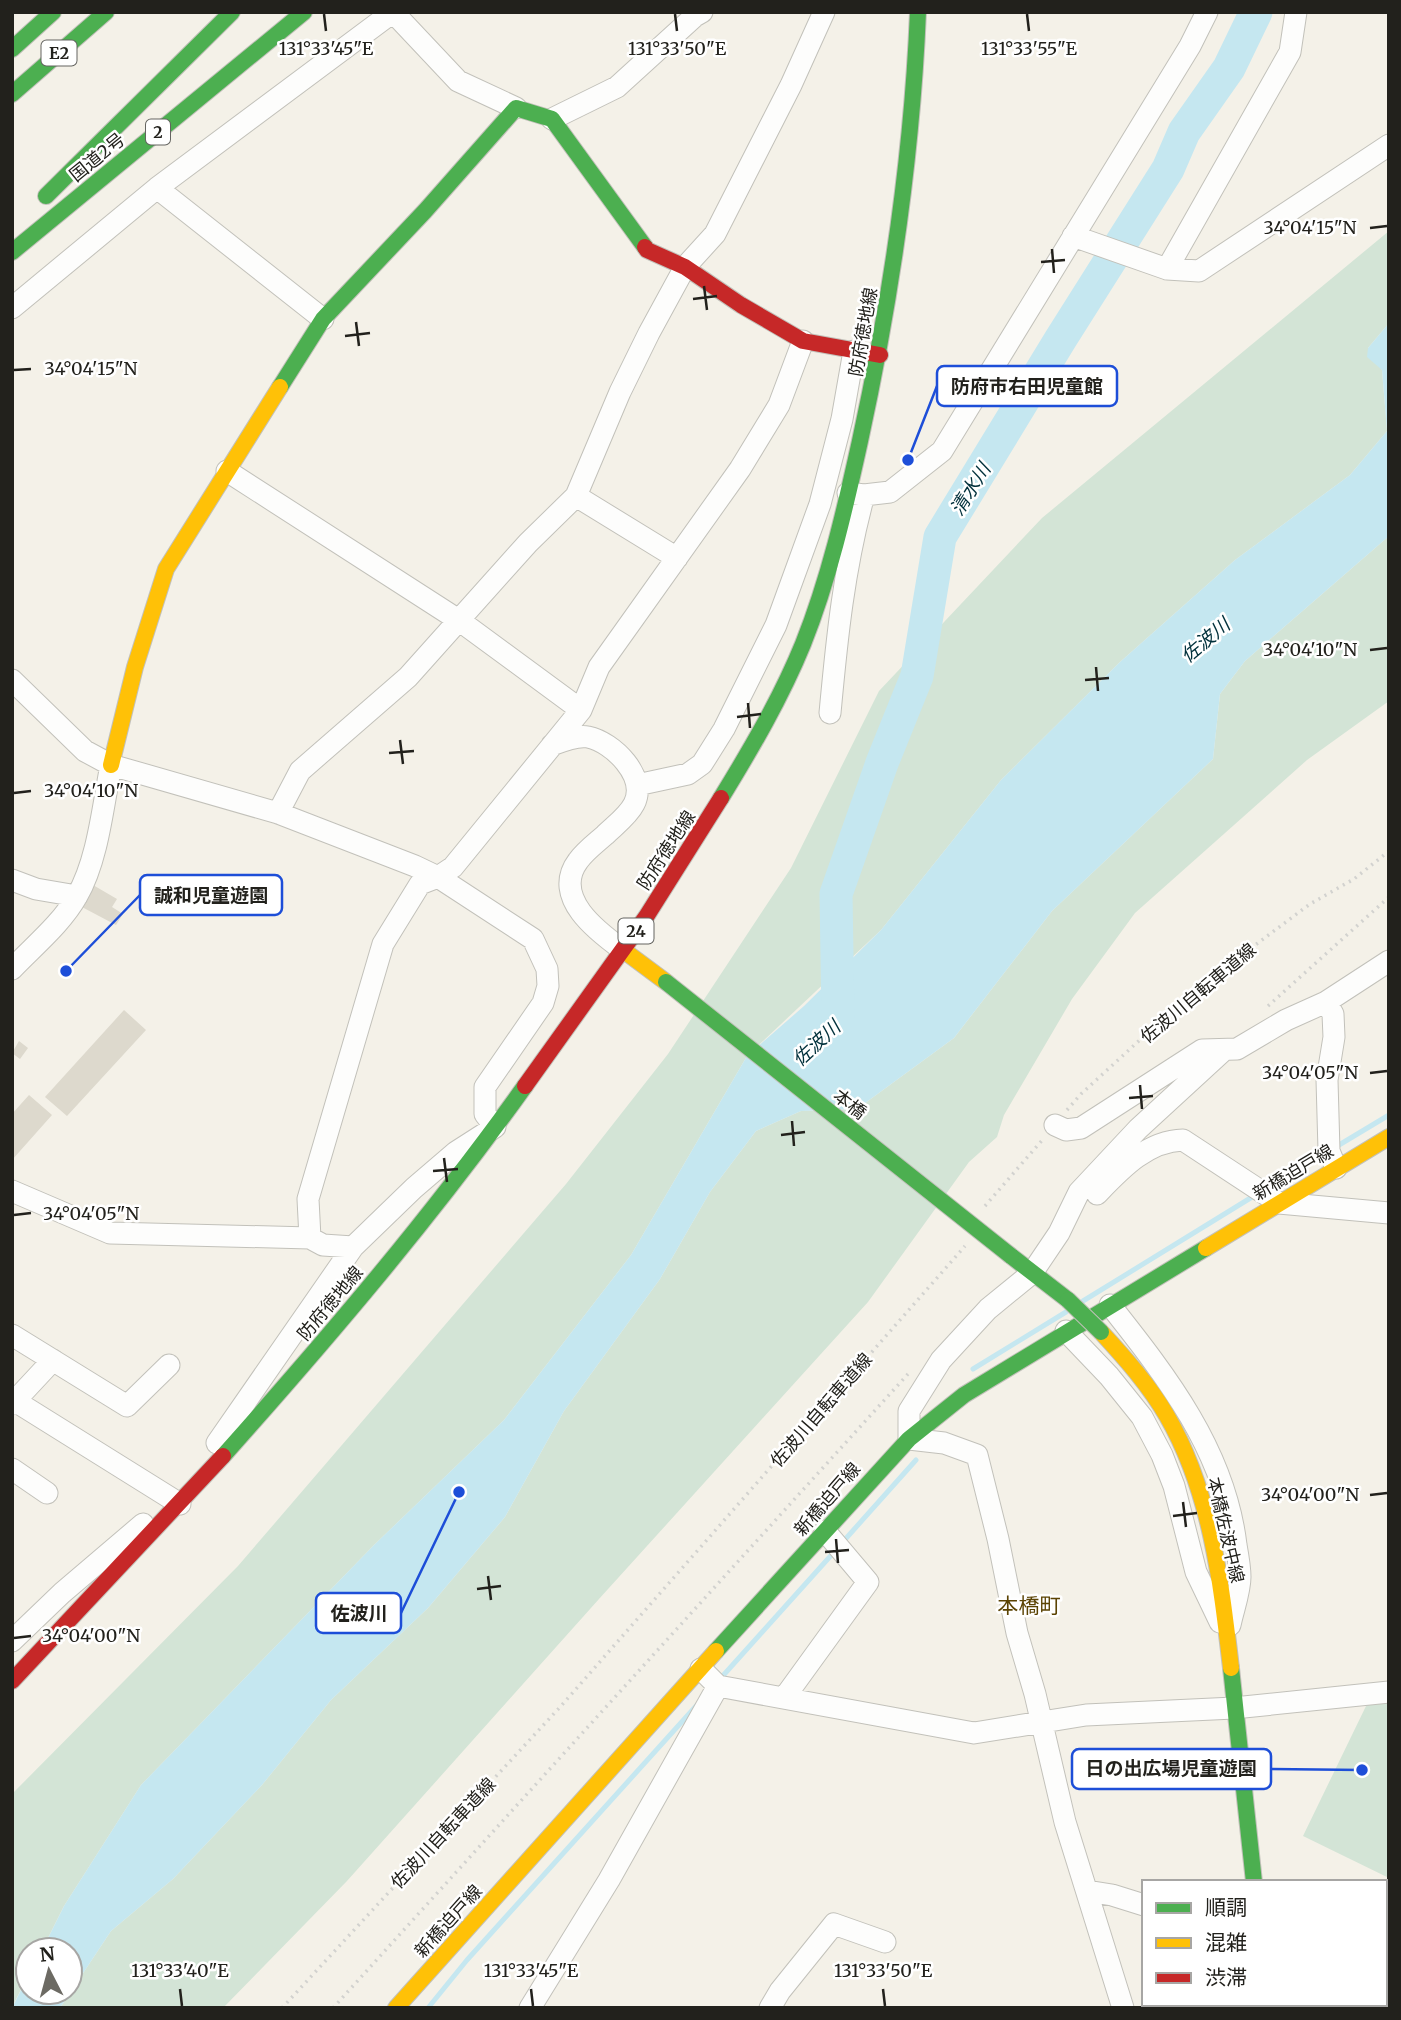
<svg xmlns="http://www.w3.org/2000/svg" width="1401" height="2020" font-family="Merriweather,'Noto Sans JP',serif">
<style>
.green{fill:#d3e4d6}
.water{fill:#c5e7f0}
.lines{fill:none;stroke-linecap:round;stroke-linejoin:round}
.stream{stroke:#c5e7f0;stroke-width:5}
.river{stroke:#c5e7f0;stroke-width:33}
.building{fill:#ddd9cd}
.street-casing{stroke:#c2c1ba;stroke-width:23}
.fast-casing{stroke:#c2c1ba;stroke-width:18}
.slow-casing{stroke:#c2c1ba;stroke-width:18}
.jam-casing{stroke:#c2c1ba;stroke-width:18}
.path{stroke:#d2d2cf;stroke-width:3.5;stroke-dasharray:2 5;stroke-linecap:butt}
.street{stroke:#fdfdfc;stroke-width:21}
.fast{stroke:#4caf50;stroke-width:16}
.slow{stroke:#ffc107;stroke-width:16}
.jam{stroke:#c62828;stroke-width:16}
.fast-bridge-casing{stroke:#c2c1ba;stroke-width:18;stroke-linecap:butt}
.fast-bridge{stroke:#4caf50;stroke-width:16}
.ticks{fill:none;stroke:#22211c;stroke-width:2.5}
.labels{text-anchor:middle;dominant-baseline:central;stroke-width:5;stroke-linejoin:round;paint-order:stroke}
.shield{fill:#fff;stroke:#646460;stroke-width:2}
.shield-label{font-size:16px;font-weight:bold;fill:#22211c}
.street-label{font-size:18px;fill:#22211c;stroke:#fff}
.water-label{font-size:19px;font-style:italic;fill:#00303b;stroke:#fff}
.quarter-label{font-size:21px;fill:#5b4303;stroke:#fff}
.ticks-label{font-size:18px;text-anchor:middle;fill:#22211c;stroke:#fff;stroke-width:5;stroke-linejoin:round;paint-order:stroke}
.leader{fill:none;stroke:#1d4ed8;stroke-width:2.5}
.callout-dot{fill:#1d4ed8;stroke:#fff;stroke-width:2.5}
.callout{fill:#fff;stroke:#1d4ed8;stroke-width:2.5}
.callout-label{font-size:19px;text-anchor:middle;font-weight:bold;fill:#22211c}
</style>
<rect width="100%" height="100%" fill="#f4f1e8"/>
<path class="green" d="M 1389,231 L 1389,323 L 1368,348 L 1382,370 L 1387,431 L 1350,475 L 1235,560 L 1120,662 L 1001,780 L 881,930 L 747,1056 L 631,1255 L 504,1420 L 374,1545 L 141,1785 L 64,1906 L 42,1950 L 28,1950 L 28,1976 L 12,2007 L 12,1794 L 238,1566 L 566,1184 L 668,1054 L 791,868 L 879,691 L 1042,518 Z
M 1389,536 L 1389,701 L 1307,760 L 1135,913 L 1072,999 L 1004,1115 L 997,1137 L 969,1162 L 868,1302 L 599,1599 L 347,1881 L 223,2008 L 60,2008 L 111,1931 L 173,1879 L 262,1785 L 331,1700 L 428,1608 L 505,1517 L 564,1411 L 660,1279 L 710,1192 L 756,1131 L 801,1111 L 857,1109 L 954,1038 L 1052,911 L 1213,759 L 1220,694 L 1245,661 Z
M 1389,1702 L 1389,1878 L 1303,1836 L 1367,1704 Z"/>
<path class="water" d="M 1389,323 L 1389,536 L 1245,661 L 1220,694 L 1213,759 L 1052,911 L 954,1038 L 857,1109 L 801,1111 L 756,1131 L 710,1192 L 660,1279 L 564,1411 L 505,1517 L 428,1608 L 331,1700 L 262,1785 L 173,1879 L 111,1931 L 60,2008 L 12,2008 L 28,1976 L 28,1992 L 70,1992 L 70,1950 L 42,1950 L 64,1906 L 141,1785 L 374,1545 L 504,1420 L 631,1255 L 747,1056 L 804,1006 L 881,930 L 1001,780 L 1120,662 L 1235,560 L 1350,475 L 1387,431 L 1382,370 L 1367,357 L 1368,348 Z"/>
<g class="lines">
<path class="stream" d="M 1334,1148 L 1389,1115
M 1265,1189 L 1326,1153
M 1083,1301 L 1257,1194
M 973,1369 L 1066,1312
M 841,1544 L 916,1460
M 720,1679 L 835,1551
M 428,2008 L 467,1960 L 697,1705"/>
<path class="river" d="M 838,1018 L 836,894 L 882,763 L 917,676 L 940,537 L 1060,340 L 1168,169 L 1184,132 L 1229,68 L 1256,12"/>
</g>
<path class="building" d="M 93,885 L 117,899 L 112,907 L 123,914 L 116,925 L 80,906 Z
M 124,1010 L 146,1030 L 67,1116 L 45,1097 Z
M 19,1041 L 28,1048 L 20,1059 L 12,1053 Z
M 29,1095 L 52,1115 L 12,1160 L 12,1114 Z"/>
<g class="lines">
<defs>
<path id="street" d="M 393,12 L 458,81 L 516,108
M 552,119 L 617,87 L 695,16 L 702,12
M 157,188 L 323,319
M 1073,236 L 1167,269 L 1199,271 L 1389,145
M 1167,269 L 1290,52 L 1296,12
M 12,308 L 157,188 L 393,12
M 227,471 L 460,621 L 581,710
M 848,493 L 864,495 L 890,492 L 942,451 L 1190,46 L 1207,12
M 576,496 L 677,558
M 12,680 L 85,751 L 111,765 L 278,813 L 415,866 L 438,877 L 533,939 L 547,969 L 548,986 L 543,1003 L 485,1087 L 485,1114 L 495,1127 L 456,1152 L 414,1188 L 353,1247 L 217,1443
M 830,713 C 837,637 844,568 864,495
M 552,745 C 562,741 576,735 588,737 C 613,742 648,777 634,804 C 628,816 614,826 605,835 C 596,843 585,851 578,861 C 551,897 598,932 623,950
M 637,785 L 688,774 L 702,764 L 724,729 L 776,625 L 820,504 L 842,419 L 854,351
M 278,813 L 300,771 L 408,677 L 528,543 L 576,496 L 620,392 L 649,333 L 685,267 L 715,234 L 791,85 L 824,12
M 12,880 L 36,889 L 77,896
M 12,969 C 34,946 62,923 77,896 C 98,860 103,805 111,765
M 1326,1002 L 1333,1014 L 1334,1037 L 1327,1080 L 1329,1151 L 1336,1168
M 1055,1125 L 1066,1130 L 1081,1128 L 1202,1050 L 1237,1049 L 1286,1020 L 1326,1002 L 1389,961
M 12,1191 L 110,1233 L 310,1238 L 323,1245 L 353,1247
M 1097,1194 C 1121,1169 1147,1141 1183,1140 L 1279,1203 L 1389,1213
M 310,1238 L 308,1199 L 383,944 L 420,884 L 438,877 L 453,867 L 581,710 L 599,667 L 740,469 L 779,405 L 803,341
M 1110,1305 C 1167,1377 1225,1451 1236,1545 C 1238,1556 1240,1567 1240,1577 C 1240,1592 1233,1610 1230,1625
M 1066,1331 L 1109,1376 L 1142,1417 L 1162,1455 L 1174,1486 L 1196,1572 L 1220,1622
M 12,1335 L 127,1406 L 169,1365
M 15,1401 L 180,1504
M 12,1404 L 53,1360
M 12,1469 L 47,1493
M 12,1641 L 62,1593 L 143,1524
M 701,1669 L 718,1686 L 974,1733 L 1086,1715 L 1234,1708 L 1389,1692
M 784,1698 L 868,1582 L 825,1531
M 1087,1891 L 1112,1895 L 1144,1905
M 1363,2004 L 1369,2008
M 530,2008 L 609,1880 L 718,1686
M 770,2008 L 780,1991 L 834,1924 L 885,1942
M 1123,2008 L 1065,1822 L 1035,1694 L 1017,1633 L 998,1539 L 977,1455 L 944,1443 L 909,1439 L 909,1411 L 941,1360 L 988,1309 L 1032,1273 L 1059,1233 L 1079,1192 L 1138,1129 L 1224,1050"/>
<path id="fast" d="M 12,49 L 53,12
M 12,94 L 106,12
M 46,196 L 232,12
M 12,252 L 304,12
M 280,387 L 323,319 L 425,211 L 516,108 L 552,119 L 645,247
M 721,798 C 751,749 781,698 803,644 C 829,579 845,509 860,441 C 891,299 912,157 918,12
M 1011,1256 L 1068,1300
M 223,1456 C 329,1337 432,1216 525,1086
M 716,1651 L 909,1439 L 964,1395 L 1206,1248
M 1231,1668 L 1254,1882"/>
<path id="slow" d="M 111,765 L 135,667 L 166,569 L 280,387
M 623,950 L 666,982
M 1206,1248 L 1389,1137
M 1101,1332 C 1125,1358 1149,1385 1167,1416 C 1211,1492 1221,1582 1231,1668
M 396,2008 L 716,1651"/>
<path id="jam" d="M 645,247 L 647,250 L 685,267 L 741,305 L 803,341 L 880,355
M 525,1086 L 646,917 L 721,798
M 12,1681 L 223,1456
M 1266,2004 L 1266,2008"/>
</defs>
<use href="#street" class="street-casing"/>
<use href="#fast" class="fast-casing"/>
<use href="#slow" class="slow-casing"/>
<use href="#jam" class="jam-casing"/>
<path class="path" d="M 1268,1006 L 1389,897
M 1067,1110 L 1081,1094 L 1191,993 L 1310,904 L 1354,879 L 1389,851
M 985,1206 L 1044,1138
M 282,2008 L 561,1706 L 965,1246
M 333,2008 L 908,1374"/>
<use href="#street" class="street"/>
<use href="#fast" class="fast"/>
<use href="#slow" class="slow"/>
<use href="#jam" class="jam"/>
<defs>
<path id="fast-bridge" d="M 666,982 L 1011,1256
M 1068,1300 L 1101,1332"/>
</defs>
<use href="#fast-bridge" class="fast-bridge-casing"/>
<use href="#fast-bridge" class="fast-bridge"/>
</g>
<path class="ticks" d="M 324,14 L 326,31M 675,14 L 677,31M 1027,14 L 1029,31M 1370,228 L 1387,226M 1052,249 L 1054,273M 1041,262 L 1065,260M 704,286 L 707,310M 693,299 L 717,296M 356,322 L 359,346M 345,336 L 370,333M 14,370 L 31,369M 1370,650 L 1387,648M 1096,667 L 1098,691M 1085,680 L 1109,678M 748,703 L 750,728M 737,717 L 761,714M 400,740 L 403,764M 389,753 L 414,751M 14,793 L 31,791M 1370,1073 L 1387,1071M 1140,1085 L 1142,1109M 1129,1098 L 1153,1096M 792,1121 L 794,1146M 781,1135 L 805,1132M 444,1158 L 447,1182M 433,1171 L 458,1169M 14,1215 L 31,1213M 1370,1495 L 1387,1493M 1183,1502 L 1186,1527M 1173,1516 L 1197,1513M 836,1539 L 838,1563M 825,1552 L 849,1550M 488,1576 L 491,1600M 477,1589 L 501,1586M 14,1638 L 31,1636M 180,1989 L 182,2006M 531,1989 L 533,2006M 883,1989 L 885,2006"/>
<g class="labels">
<g class="shield">
<rect x="41.5" y="40.5" width="35" height="25" rx="5"/>
<rect x="146" y="119.5" width="24" height="25" rx="5"/>
<rect x="618.5" y="918.5" width="35" height="25" rx="5"/>
</g>
<g class="shield-label">
<text x="59" y="53">E2</text>
<text x="158" y="132">2</text>
<text x="636" y="931">24</text>
</g>
<g class="street-label">
<text transform="translate(97 157) rotate(-39)">国道2号</text>
<text transform="translate(863 332) rotate(-80)">防府徳地線</text>
<text transform="translate(666 850) rotate(-57)">防府徳地線</text>
<text transform="translate(1198 993) rotate(-40)">佐波川自転車道線</text>
<text transform="translate(850 1104) rotate(38)">本橋</text>
<text transform="translate(1293 1172) rotate(-31)">新橋迫戸線</text>
<text transform="translate(330 1303) rotate(-50)">防府徳地線</text>
<text transform="translate(821 1410) rotate(-49)">佐波川自転車道線</text>
<text transform="translate(827 1499) rotate(-49)">新橋迫戸線</text>
<text transform="translate(1226 1530) rotate(77)">本橋佐波中線</text>
<text transform="translate(443 1833) rotate(-47)">佐波川自転車道線</text>
<text transform="translate(448 1921) rotate(-48)">新橋迫戸線</text>
</g>
<g class="water-label">
<text transform="translate(970 489) rotate(-58)">清水川</text>
<text transform="translate(1205 640) rotate(-40)">佐波川</text>
<text transform="translate(816 1043) rotate(-43)">佐波川</text>
</g>
<g class="quarter-label">
<text x="1029" y="1605">本橋町</text>
</g>
</g>
<g class="ticks-label">
<text x="326" y="55">131°33'45"E</text>
<text x="677" y="55">131°33'50"E</text>
<text x="1029" y="55">131°33'55"E</text>
<text x="1310" y="234">34°04'15"N</text>
<text x="91" y="375">34°04'15"N</text>
<text x="1310" y="656">34°04'10"N</text>
<text x="91" y="797">34°04'10"N</text>
<text x="1310" y="1079">34°04'05"N</text>
<text x="91" y="1220">34°04'05"N</text>
<text x="1310" y="1501">34°04'00"N</text>
<text x="91" y="1642">34°04'00"N</text>
<text x="180" y="1977">131°33'40"E</text>
<text x="531" y="1977">131°33'45"E</text>
<text x="883" y="1977">131°33'50"E</text>
</g>
<path class="leader" d="M908 460L937 386M66 971L140 895M459 1492L401 1613M1362 1770L1271 1769"/>
<g class="callout-dot">
<circle cx="908" cy="460" r="7"/>
<circle cx="66" cy="971" r="7"/>
<circle cx="459" cy="1492" r="7"/>
<circle cx="1362" cy="1770" r="7"/>
</g>
<g class="callout">
<rect x="937" y="366" width="180" height="40" rx="7"/>
<rect x="140" y="875" width="142" height="40" rx="7"/>
<rect x="316" y="1593" width="85" height="40" rx="7"/>
<rect x="1072" y="1749" width="199" height="40" rx="7"/>
</g>
<g class="callout-label">
<text x="1027" y="393">防府市右田児童館</text>
<text x="211" y="902">誠和児童遊園</text>
<text x="359" y="1620">佐波川</text>
<text x="1171" y="1775">日の出広場児童遊園</text>
</g>
<rect width="1401" height="2020" fill="none" stroke="#22211c" stroke-width="28"/>
<rect x="1142" y="1880" width="245" height="126" fill="#ffffff" stroke="#a7a6a4" stroke-width="2"/>
<rect x="1156" y="1903" width="35" height="10" fill="#4caf50" stroke="#a7a6a4" stroke-width="2"/>
<text x="1205" y="1915" font-size="21" fill="#22211c">順調</text>
<rect x="1156" y="1938" width="35" height="10" fill="#ffc107" stroke="#a7a6a4" stroke-width="2"/>
<text x="1205" y="1950" font-size="21" fill="#22211c">混雑</text>
<rect x="1156" y="1973" width="35" height="10" fill="#c62828" stroke="#a7a6a4" stroke-width="2"/>
<text x="1205" y="1985" font-size="21" fill="#22211c">渋滞</text>
<g transform="translate(49 1971) rotate(354)"><circle r="33" fill="#ffffff" stroke="#a7a6a4" stroke-width="2"/>
<path d="M0-5L12 26L0 18L-12 26Z" fill="#6c6a63"/>
<text y="-10" font-size="19" font-weight="bold" text-anchor="middle" fill="#22211c">N</text>
</g>
</svg>
